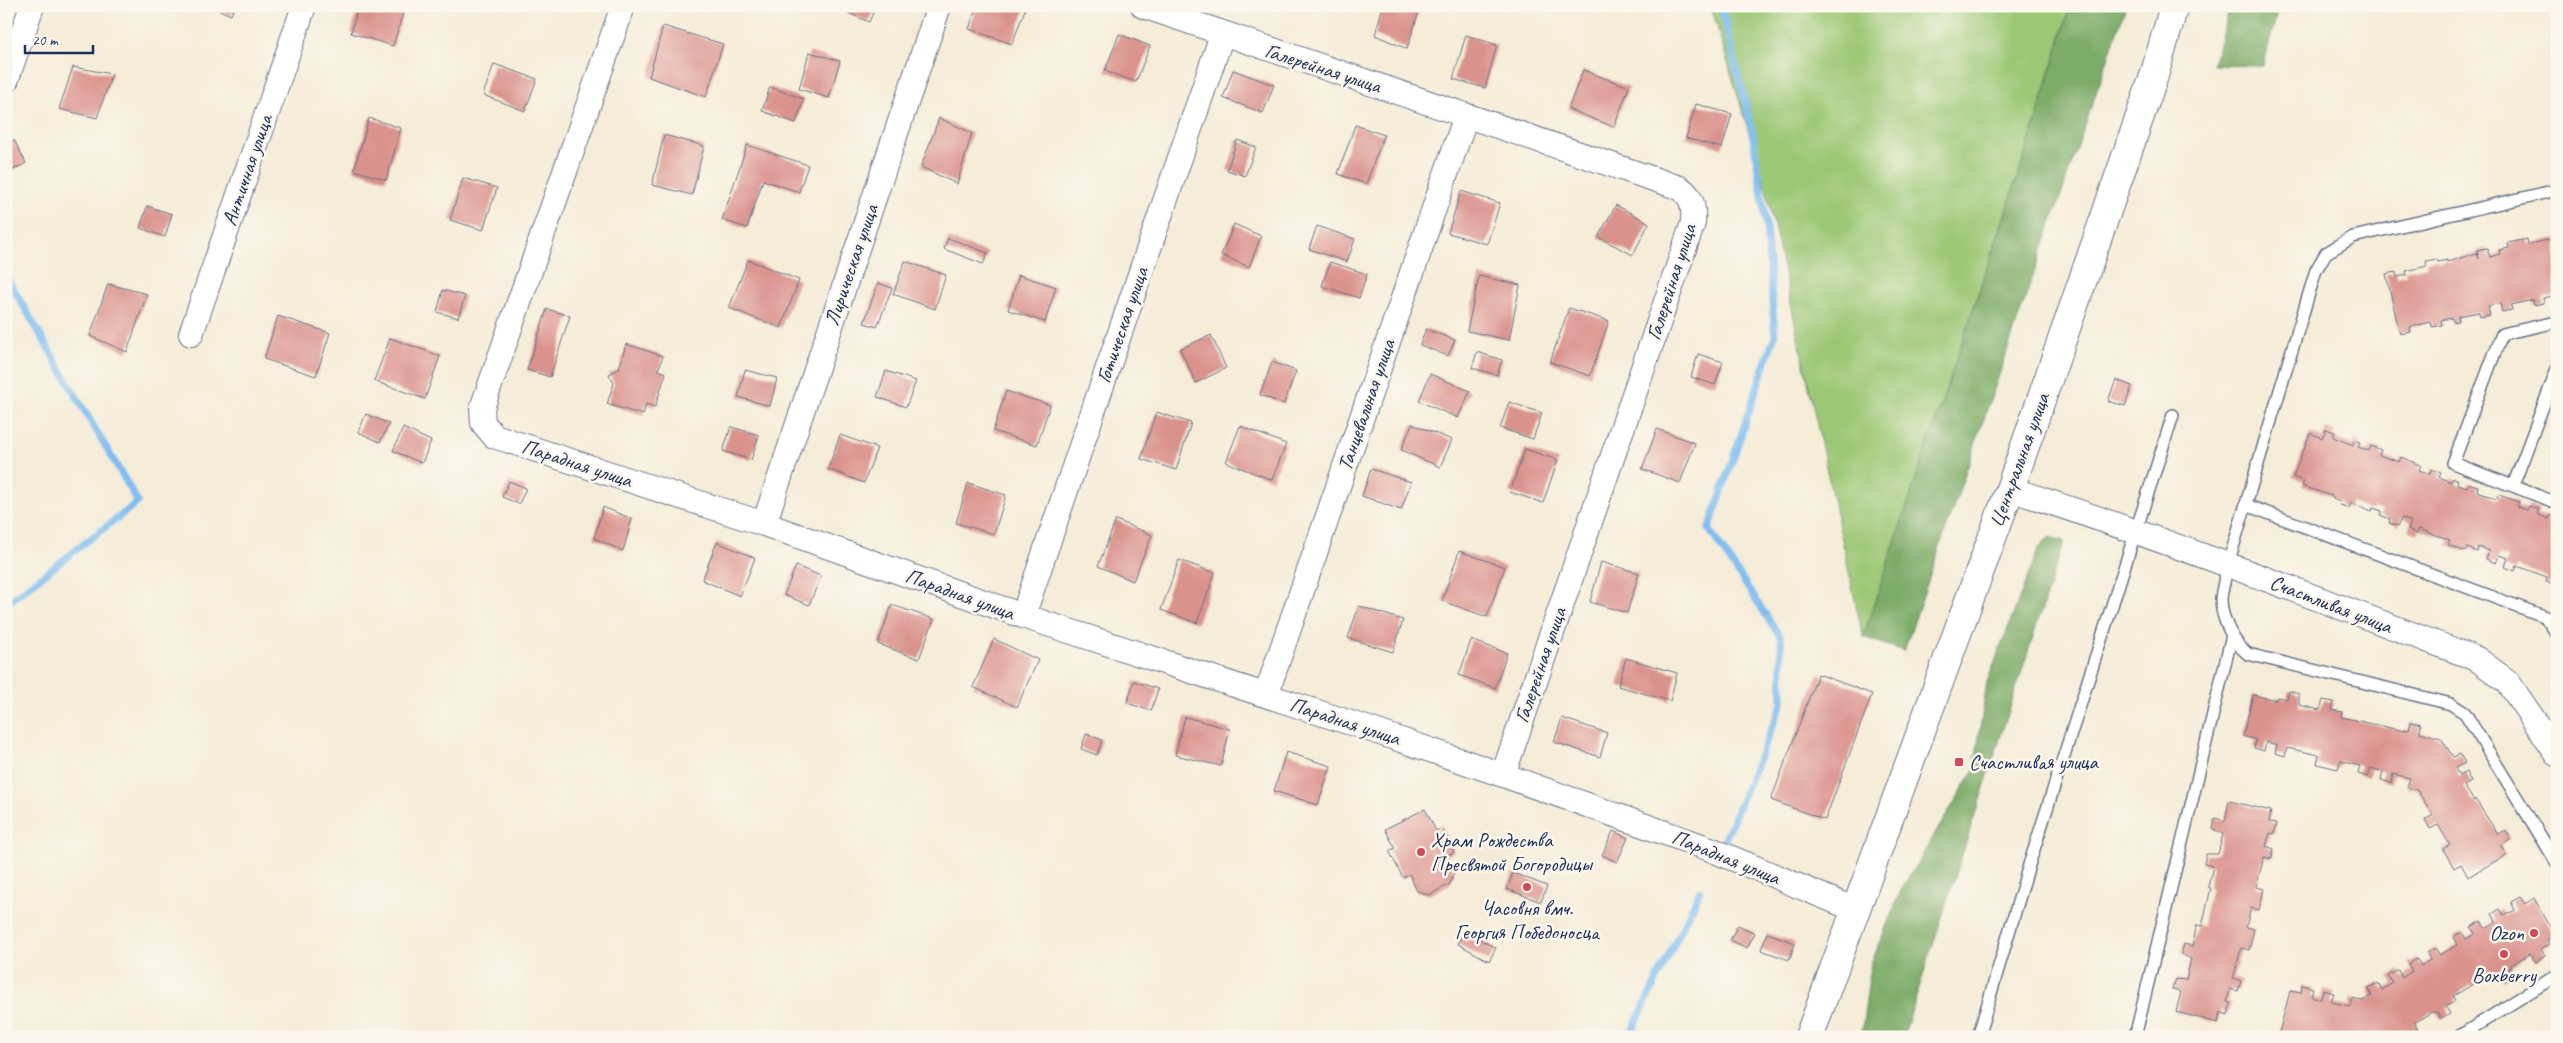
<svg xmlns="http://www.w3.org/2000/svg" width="2563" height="1043" font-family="Caveat,sans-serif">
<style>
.green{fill:#9cc876;stroke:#5c7c6a}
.forest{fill:#7dac67;stroke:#4c6e62}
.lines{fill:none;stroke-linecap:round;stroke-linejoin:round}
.stream{stroke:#7ebef2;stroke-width:7}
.building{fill:#da928c}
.lane-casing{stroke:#677188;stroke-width:14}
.street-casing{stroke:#677188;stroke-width:26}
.secondary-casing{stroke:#677188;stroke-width:30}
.lane{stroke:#fff;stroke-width:11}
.street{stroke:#fff;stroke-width:24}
.secondary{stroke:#fff;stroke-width:28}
.poi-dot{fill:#d1495b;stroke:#fbf7ec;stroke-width:2}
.labels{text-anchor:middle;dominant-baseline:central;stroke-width:5;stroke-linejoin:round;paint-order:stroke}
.street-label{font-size:21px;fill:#1b2f5e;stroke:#fbf7ec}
.poi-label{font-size:21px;fill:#1b2f5e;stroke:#fbf7ec;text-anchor:start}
</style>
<rect width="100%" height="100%" fill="#fbf7ec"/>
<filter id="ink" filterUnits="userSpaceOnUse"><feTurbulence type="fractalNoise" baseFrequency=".02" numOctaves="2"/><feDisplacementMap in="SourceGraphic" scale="10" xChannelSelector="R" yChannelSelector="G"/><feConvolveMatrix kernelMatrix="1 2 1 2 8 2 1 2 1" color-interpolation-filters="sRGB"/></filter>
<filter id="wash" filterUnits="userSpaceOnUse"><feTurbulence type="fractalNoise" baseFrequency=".0096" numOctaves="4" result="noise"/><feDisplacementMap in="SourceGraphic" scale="20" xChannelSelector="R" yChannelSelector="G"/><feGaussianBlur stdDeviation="1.12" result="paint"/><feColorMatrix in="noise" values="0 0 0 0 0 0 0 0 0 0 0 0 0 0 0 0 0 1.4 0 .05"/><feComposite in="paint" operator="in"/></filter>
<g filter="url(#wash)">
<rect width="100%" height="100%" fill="#f4ecd7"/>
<path class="green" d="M 1711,6 L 2070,6 L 2032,134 L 1863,637 L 1767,193 Z"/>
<path class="forest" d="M 2070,6 L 2126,6 L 1904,651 L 1863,637 L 2032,134 Z
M 2230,6 L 2279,6 L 2263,66 L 2213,65 Z
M 2050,537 L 2064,541 L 1903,1037 L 1861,1037 L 1871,964 L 1901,890 L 1974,770 L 1987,682 L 2039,548 Z"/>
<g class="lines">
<path class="stream" d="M 1721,6 L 1753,135 L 1766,225 L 1775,335 L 1709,529 L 1781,638 L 1782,704 L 1725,839
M 6,276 L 138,502 L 6,604
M 1629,1037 L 1700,891"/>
</g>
<g id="blocks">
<path class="building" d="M 210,6 L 235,6 L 231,15 Z
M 358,6 L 391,6 L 404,10 L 393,46 L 351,33 Z
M 832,6 L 876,6 L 869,22 Z
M 977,6 L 1026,7 L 1012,44 L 969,29 Z
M 1383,6 L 1420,8 L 1407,49 L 1375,35 Z
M 663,26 L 723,44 L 706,97 L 649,77 Z
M 1119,34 L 1150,46 L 1136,82 L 1105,71 Z
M 1466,35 L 1497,45 L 1485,88 L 1453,79 Z
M 809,52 L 840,61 L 829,98 L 799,89 Z
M 494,64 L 537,79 L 525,111 L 483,95 Z
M 73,67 L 112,74 L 97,118 L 59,109 Z
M 1233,70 L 1274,85 L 1263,113 L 1223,98 Z
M 1583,70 L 1629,87 L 1614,127 L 1568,109 Z
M 770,87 L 804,99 L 796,123 L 762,111 Z
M 1696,104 L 1732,114 L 1722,148 L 1686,138 Z
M 369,118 L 401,128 L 386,180 L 354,170 Z
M 939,118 L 972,133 L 957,184 L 921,167 Z
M 1355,125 L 1384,135 L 1366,184 L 1338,174 Z
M 664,135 L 704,146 L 692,195 L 652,185 Z
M 14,140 L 26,163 L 6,174 L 6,144 Z
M 1237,140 L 1256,147 L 1245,176 L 1227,170 Z
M 747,145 L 808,165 L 799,192 L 763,180 L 747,228 L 722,220 Z
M 463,178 L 497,188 L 483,230 L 450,220 Z
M 1461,191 L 1500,203 L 1487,244 L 1448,233 Z
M 1616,205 L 1649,223 L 1633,255 L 1598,237 Z
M 147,206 L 172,214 L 165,237 L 140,228 Z
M 1234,224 L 1261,236 L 1249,267 L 1221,255 Z
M 1317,226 L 1355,239 L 1347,262 L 1309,249 Z
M 948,238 L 988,253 L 983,264 L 944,249 Z
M 2557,238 L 2557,299 L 2554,296 L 2543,298 L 2544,303 L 2534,305 L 2533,300 L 2511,305 L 2512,310 L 2502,312 L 2500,303 L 2488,306 L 2490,315 L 2480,317 L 2479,312 L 2458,316 L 2459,321 L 2453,322 L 2452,318 L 2441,320 L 2442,325 L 2432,327 L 2431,322 L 2410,327 L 2411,332 L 2400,334 L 2386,274 L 2396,272 L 2397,277 L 2407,275 L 2406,271 L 2427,266 L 2426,261 L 2437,259 L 2438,262 L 2447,260 L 2447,262 L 2477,253 L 2479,259 L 2477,250 L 2487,248 L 2490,257 L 2500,254 L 2499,250 L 2509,248 L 2508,243 L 2527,239 L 2528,244 Z
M 748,260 L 799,280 L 781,328 L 729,308 Z
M 905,261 L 946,275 L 935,309 L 893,294 Z
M 1330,262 L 1367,274 L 1359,298 L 1322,286 Z
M 1019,275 L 1056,287 L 1045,322 L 1008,310 Z
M 1479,276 L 1520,285 L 1509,340 L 1467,331 Z
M 878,283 L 892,288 L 877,327 L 864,323 Z
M 108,284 L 147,294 L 127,352 L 90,336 Z
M 443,290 L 465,296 L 458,318 L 437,312 Z
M 1569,308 L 1609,321 L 1590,376 L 1550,362 Z
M 547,309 L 570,316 L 550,377 L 527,370 Z
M 278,316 L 330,333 L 316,376 L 264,359 Z
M 1426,329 L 1455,340 L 1448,356 L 1420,345 Z
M 1211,335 L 1226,368 L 1196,383 L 1180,349 Z
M 390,338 L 440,356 L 425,399 L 374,381 Z
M 626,344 L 663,356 L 658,370 L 666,373 L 655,407 L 646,404 L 643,415 L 607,404 L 614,383 L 609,374 L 619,369 Z
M 1477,352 L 1502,360 L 1497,375 L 1472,368 Z
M 1698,354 L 1723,362 L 1715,385 L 1691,377 Z
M 1272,362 L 1296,371 L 1284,404 L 1260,395 Z
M 745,370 L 777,378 L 770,406 L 738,397 Z
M 886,371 L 916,381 L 906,407 L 877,397 Z
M 1430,374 L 1470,391 L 1458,418 L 1419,401 Z
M 2116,380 L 2132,386 L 2125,406 L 2108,401 Z
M 1006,391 L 1050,405 L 1037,445 L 993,431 Z
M 1509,402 L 1542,413 L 1533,439 L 1500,428 Z
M 1156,412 L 1191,423 L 1176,470 L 1141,459 Z
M 366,414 L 389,424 L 380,442 L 358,432 Z
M 1412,424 L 1452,440 L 1440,467 L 1401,450 Z
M 1240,426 L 1286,444 L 1272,480 L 1226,462 Z
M 731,427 L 759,435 L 751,460 L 723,451 Z
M 403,428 L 431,441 L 422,463 L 393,451 Z
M 1657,429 L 1695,443 L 1680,483 L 1642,469 Z
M 2326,429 L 2335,432 L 2333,437 L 2353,445 L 2354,440 L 2360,442 L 2358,447 L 2369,451 L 2371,446 L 2381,450 L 2379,455 L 2399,462 L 2401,457 L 2421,465 L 2419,470 L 2430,474 L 2431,469 L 2441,473 L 2439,477 L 2451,482 L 2453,478 L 2458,480 L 2457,484 L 2467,487 L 2468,483 L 2478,486 L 2477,491 L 2497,499 L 2499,495 L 2519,502 L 2517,506 L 2527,510 L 2529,506 L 2539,509 L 2537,514 L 2549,519 L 2550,515 L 2556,517 L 2557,586 L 2546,582 L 2547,577 L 2517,566 L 2515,571 L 2505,567 L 2508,558 L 2499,555 L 2496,563 L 2486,559 L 2489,551 L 2478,547 L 2477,552 L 2468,548 L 2466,552 L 2448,545 L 2450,540 L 2419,529 L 2417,534 L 2408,530 L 2411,522 L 2402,518 L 2398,526 L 2389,523 L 2390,519 L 2380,515 L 2382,511 L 2373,508 L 2372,511 L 2351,503 L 2349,508 L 2340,505 L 2341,502 L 2332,498 L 2332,496 L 2302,486 L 2304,481 L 2293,477 L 2310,433 L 2322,438 Z
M 840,435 L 877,448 L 864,483 L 828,469 Z
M 1525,449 L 1558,460 L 1543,503 L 1510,492 Z
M 1371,469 L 1411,482 L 1401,510 L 1362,496 Z
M 509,481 L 526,488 L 519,504 L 502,497 Z
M 968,483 L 1006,495 L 994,534 L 956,523 Z
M 603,507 L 632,519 L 623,551 L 594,538 Z
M 1116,520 L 1152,535 L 1133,581 L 1098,566 Z
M 717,542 L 755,558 L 740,596 L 702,580 Z
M 1459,551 L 1505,567 L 1487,617 L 1442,601 Z
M 1179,560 L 1215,573 L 1197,623 L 1161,610 Z
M 1601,562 L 1639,573 L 1627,613 L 1590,602 Z
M 796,566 L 821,576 L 809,605 L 784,595 Z
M 892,605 L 934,619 L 919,659 L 878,644 Z
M 1359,606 L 1403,620 L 1393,652 L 1348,638 Z
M 994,639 L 1038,660 L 1017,707 L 973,687 Z
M 1471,640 L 1507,653 L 1495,688 L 1459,675 Z
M 1626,658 L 1677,673 L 1670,701 L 1618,686 Z
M 1818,674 L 1872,694 L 1825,820 L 1771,800 Z
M 1134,681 L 1158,689 L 1151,711 L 1127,703 Z
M 2289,691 L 2299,694 L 2299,705 L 2320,710 L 2323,700 L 2334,702 L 2332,710 L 2342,712 L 2341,717 L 2404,731 L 2404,729 L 2409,730 L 2411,722 L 2421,724 L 2420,732 L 2441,738 L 2453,757 L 2460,754 L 2465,763 L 2455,768 L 2459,776 L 2466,772 L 2471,782 L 2464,786 L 2474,801 L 2475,799 L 2498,834 L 2506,830 L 2511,839 L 2501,846 L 2506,855 L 2468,877 L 2461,864 L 2454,868 L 2443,849 L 2450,845 L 2438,825 L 2430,829 L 2425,820 L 2433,815 L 2417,790 L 2407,787 L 2410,778 L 2393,774 L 2391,783 L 2381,780 L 2383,772 L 2371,768 L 2368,777 L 2358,774 L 2360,766 L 2340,761 L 2338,769 L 2317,764 L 2319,755 L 2287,748 L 2285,756 L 2275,753 L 2277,745 L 2266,742 L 2264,751 L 2254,748 L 2256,740 L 2243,736 L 2253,695 L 2276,700 L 2277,697 L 2287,699 Z
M 1185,717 L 1230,729 L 1221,766 L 1175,755 Z
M 1562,718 L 1607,733 L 1600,757 L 1554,742 Z
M 1086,734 L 1102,740 L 1097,755 L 1081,749 Z
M 1286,752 L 1331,766 L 1318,805 L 1274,791 Z
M 2229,801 L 2271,811 L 2269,822 L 2277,823 L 2274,834 L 2270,833 L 2266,846 L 2274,849 L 2272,859 L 2264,857 L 2256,887 L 2264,889 L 2259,910 L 2251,908 L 2246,927 L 2254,929 L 2249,950 L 2241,948 L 2234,976 L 2233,978 L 2241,981 L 2238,991 L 2230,989 L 2227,1002 L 2231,1003 L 2228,1015 L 2220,1012 L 2218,1023 L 2176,1012 L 2181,992 L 2172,990 L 2175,979 L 2186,980 L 2191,959 L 2181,954 L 2184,944 L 2192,946 L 2197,925 L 2202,926 L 2211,888 L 2208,887 L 2213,866 L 2204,864 L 2206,854 L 2218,854 L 2223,834 L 2213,829 L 2215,818 L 2225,821 Z
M 1425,809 L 1436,831 L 1442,828 L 1454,852 L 1446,856 L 1454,872 L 1450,884 L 1429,895 L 1417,891 L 1409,874 L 1403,878 L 1389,851 L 1395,848 L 1385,829 Z
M 1613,831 L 1628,838 L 1617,862 L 1602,855 Z
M 1513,873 L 1547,886 L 1541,902 L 1507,889 Z
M 2520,897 L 2525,904 L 2534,898 L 2555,935 L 2547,940 L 2550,944 L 2541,950 L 2545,956 L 2536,962 L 2529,954 L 2511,965 L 2512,967 L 2509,968 L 2513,976 L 2504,981 L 2500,974 L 2490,979 L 2488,976 L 2453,996 L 2455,1001 L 2446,1007 L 2450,1014 L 2441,1019 L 2437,1012 L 2432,1012 L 2415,1022 L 2418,1033 L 2411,1037 L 2408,1037 L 2405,1031 L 2395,1037 L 2296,1037 L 2279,1033 L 2290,991 L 2301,993 L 2302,985 L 2313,988 L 2311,996 L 2321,999 L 2323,990 L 2334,993 L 2331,1002 L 2350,1006 L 2352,998 L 2362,1001 L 2372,996 L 2368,988 L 2378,983 L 2382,990 L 2393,983 L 2388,976 L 2398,970 L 2402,978 L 2412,971 L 2408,964 L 2417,959 L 2421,966 L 2430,960 L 2427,953 L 2435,948 L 2440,955 L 2457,945 L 2453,937 L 2462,932 L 2466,939 L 2475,934 L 2471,927 L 2481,921 L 2485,928 L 2491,925 L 2496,921 L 2492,914 L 2500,909 L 2504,916 L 2515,910 L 2511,902 Z
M 1738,925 L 1755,933 L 1747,948 L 1730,940 Z
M 1464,931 L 1496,948 L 1489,961 L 1458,944 Z
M 1767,933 L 1795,943 L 1789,960 L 1761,950 Z"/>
</g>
</g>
<g filter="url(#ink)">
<use href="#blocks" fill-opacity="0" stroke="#677188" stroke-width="1"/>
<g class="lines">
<defs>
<path id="lane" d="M 2557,190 L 2353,237 L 2326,253 L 2316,270 L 2228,564 C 2226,575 2222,588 2221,599 C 2221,618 2233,643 2248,654 L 2451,704 L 2465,713 L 2557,863
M 2557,322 L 2502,334 L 2453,463 L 2557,503
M 2513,486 L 2557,369
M 2246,505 L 2557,621
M 2546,618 L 2557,634
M 1978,1037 L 2029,865 L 2173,415
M 2135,1037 L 2232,635
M 2458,1037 L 2557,975"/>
<path id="street" d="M 623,6 L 482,408 L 483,423 L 494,436 L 764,524 L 1023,616 L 1363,727 L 1503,775 L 1710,849 L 1856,910
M 1143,6 L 1680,188 C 1693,197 1694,208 1693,223 L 1503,775
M 6,81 L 32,6
M 191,334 L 304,6
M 2010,489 C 2167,540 2322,600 2477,659 L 2508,682 L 2557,754
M 764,524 L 939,6
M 1023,616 L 1222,35
M 1266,695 L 1466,116"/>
<path id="secondary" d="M 1809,1037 L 2010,489 L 2154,76 L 2174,6"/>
</defs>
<use href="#lane" class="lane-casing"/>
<use href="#street" class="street-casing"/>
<use href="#secondary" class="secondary-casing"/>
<use href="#lane" class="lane"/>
<use href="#street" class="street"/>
<use href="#secondary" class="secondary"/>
</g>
</g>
<g class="poi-dot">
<rect x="1954" y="757" width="10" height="10" rx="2.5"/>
<circle cx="1421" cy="852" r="5"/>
<circle cx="1527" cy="887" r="5"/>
<circle cx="2534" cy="933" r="5"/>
<circle cx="2504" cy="954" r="5"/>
</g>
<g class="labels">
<g class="street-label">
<text transform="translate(1323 68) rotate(18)">Галерейная улица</text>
<text transform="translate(247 170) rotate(-71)">Античная улица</text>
<text transform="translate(851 265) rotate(-71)">Лирическая улица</text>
<text transform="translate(1671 282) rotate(-72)">Галерейная улица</text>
<text transform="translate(1122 325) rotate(-71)">Готическая улица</text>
<text transform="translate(1366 405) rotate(-71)">Танцевальная улица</text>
<text transform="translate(2019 460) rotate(-70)">Центральная улица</text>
<text transform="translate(577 463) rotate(18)">Парадная улица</text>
<text transform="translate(960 594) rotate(20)">Парадная улица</text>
<text transform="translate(2331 604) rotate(21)">Счастливая улица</text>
<text transform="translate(1540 665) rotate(-71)">Галерейная улица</text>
<text transform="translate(1345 721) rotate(18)">Парадная улица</text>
<text transform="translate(1726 857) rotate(22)">Парадная улица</text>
</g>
<g class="poi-label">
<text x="1969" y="762">Счастливая улица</text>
<text x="1431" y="840">Храм Рождества<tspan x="1431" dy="24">Пресвятой Богородицы</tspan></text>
<text x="1527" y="908" text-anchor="middle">Часовня вмч.<tspan x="1527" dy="24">Георгия Победоносца</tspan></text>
<text x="2524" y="933" text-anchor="end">Ozon</text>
<text x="2504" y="975" text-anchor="middle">Boxberry</text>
</g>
</g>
<rect width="2563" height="1043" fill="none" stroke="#fbf7ec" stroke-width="25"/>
<path d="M25 45v8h68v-8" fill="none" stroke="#1b2f5e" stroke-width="2.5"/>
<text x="32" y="45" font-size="15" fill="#1b2f5e" stroke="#fbf7ec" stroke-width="4" paint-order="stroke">20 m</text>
</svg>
